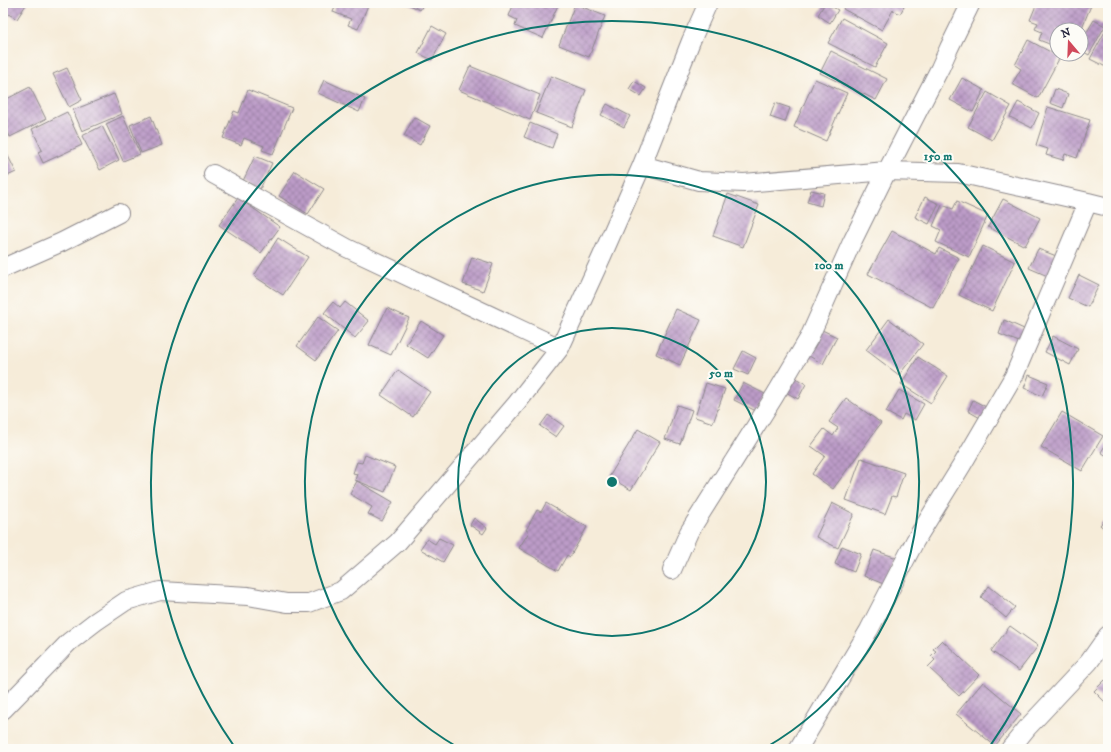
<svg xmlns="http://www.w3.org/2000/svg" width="1111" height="752" font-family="'IM FELL DW Pica',serif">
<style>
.building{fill:url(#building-cross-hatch)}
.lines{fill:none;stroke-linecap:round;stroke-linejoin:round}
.street-casing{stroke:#8c878a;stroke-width:20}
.street{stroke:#fff;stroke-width:18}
.ring{fill:none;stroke:#0f766e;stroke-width:2}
.centre{fill:#0f766e;stroke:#fdfcf7;stroke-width:2}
.ring-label{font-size:12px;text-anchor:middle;font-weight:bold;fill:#0f766e;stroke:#fdfcf7;stroke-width:4;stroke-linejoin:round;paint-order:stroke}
</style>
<defs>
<pattern id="building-cross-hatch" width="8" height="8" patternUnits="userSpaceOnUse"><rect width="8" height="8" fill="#bc9bc7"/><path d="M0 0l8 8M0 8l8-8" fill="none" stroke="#987ea3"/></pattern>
</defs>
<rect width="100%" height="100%" fill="#fdfcf7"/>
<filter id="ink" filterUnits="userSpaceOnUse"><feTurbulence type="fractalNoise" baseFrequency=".025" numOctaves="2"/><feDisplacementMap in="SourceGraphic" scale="8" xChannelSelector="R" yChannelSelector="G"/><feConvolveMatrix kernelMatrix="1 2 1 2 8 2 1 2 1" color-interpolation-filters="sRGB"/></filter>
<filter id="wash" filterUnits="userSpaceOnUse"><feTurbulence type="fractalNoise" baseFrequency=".012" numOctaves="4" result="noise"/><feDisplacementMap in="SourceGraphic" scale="16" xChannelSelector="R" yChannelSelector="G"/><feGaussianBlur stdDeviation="0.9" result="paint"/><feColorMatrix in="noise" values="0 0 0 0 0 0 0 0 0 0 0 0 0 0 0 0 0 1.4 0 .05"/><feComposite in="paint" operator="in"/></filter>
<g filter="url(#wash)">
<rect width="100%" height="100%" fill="#f6ecd9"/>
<g id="blocks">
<path class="building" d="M 3,3 L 27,3 L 17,19 L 3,11 Z
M 337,3 L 369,3 L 358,29 L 348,25 L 351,19 L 333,12 Z
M 406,3 L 424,3 L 420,10 Z
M 514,3 L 559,3 L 543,38 L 515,26 L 517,20 L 509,16 Z
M 825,3 L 838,10 L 830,23 L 818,15 Z
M 846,3 L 906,3 L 900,14 L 893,10 L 882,30 L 843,9 Z
M 1037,3 L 1092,3 L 1081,30 L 1057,30 L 1057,47 L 1039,40 L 1042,32 L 1035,29 L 1038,23 L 1030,20 Z
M 575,4 L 605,16 L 589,57 L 559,45 Z
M 842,18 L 888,43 L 875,67 L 828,43 Z
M 1094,20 L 1105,26 L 1089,55 L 1081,50 L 1081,42 Z
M 432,26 L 446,34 L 432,60 L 418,53 Z
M 1108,26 L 1108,68 L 1090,59 Z
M 1028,40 L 1060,57 L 1038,98 L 1012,84 L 1021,69 L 1015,65 Z
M 831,51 L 887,79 L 876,100 L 820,73 Z
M 470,66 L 540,95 L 530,120 L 459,90 Z
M 67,68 L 82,100 L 69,107 L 53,74 Z
M 551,76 L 586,90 L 572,127 L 536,113 Z
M 962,78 L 984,90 L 973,112 L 950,100 Z
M 815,79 L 847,93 L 826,141 L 794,127 Z
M 324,80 L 365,99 L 359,112 L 318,93 Z
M 634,81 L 646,88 L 641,96 L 629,89 Z
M 30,87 L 46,119 L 10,137 L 3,121 L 3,101 Z
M 1055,89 L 1068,94 L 1063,108 L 1050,103 Z
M 248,90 L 292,108 L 273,154 L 262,150 L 264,146 L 244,138 L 241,145 L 223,138 L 234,111 L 239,113 Z
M 987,92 L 1011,106 L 992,140 L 968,127 Z
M 114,94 L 122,114 L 82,131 L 73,110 Z
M 1018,102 L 1039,113 L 1032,128 L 1010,117 Z
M 775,103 L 790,108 L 785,122 L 770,117 Z
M 607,104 L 630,116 L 624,127 L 601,115 Z
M 1048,107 L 1090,120 L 1077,158 L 1065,154 L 1063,160 L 1046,155 L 1048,149 L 1036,145 Z
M 67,112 L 82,145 L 43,163 L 38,152 L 42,150 L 32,129 Z
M 123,116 L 140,154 L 123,161 L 106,124 Z
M 151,116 L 162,145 L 141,153 L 130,125 Z
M 414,117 L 430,126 L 420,145 L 404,136 Z
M 530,123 L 557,134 L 552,148 L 524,137 Z
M 102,126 L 119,160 L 100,170 L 82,136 Z
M 3,146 L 16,172 L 3,178 Z
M 255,156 L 272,163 L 260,189 L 243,181 Z
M 295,171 L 324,189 L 308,214 L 279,196 Z
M 811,190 L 824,193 L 821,206 L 807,202 Z
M 728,194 L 759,205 L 743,247 L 713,236 Z
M 925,197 L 939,204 L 929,224 L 915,217 Z
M 238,198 L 280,227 L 261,253 L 219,225 Z
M 1003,199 L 1040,218 L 1025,246 L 988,227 Z
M 957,201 L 988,215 L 969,257 L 936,242 L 941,230 L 933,226 L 942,205 L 953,209 Z
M 892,231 L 936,254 L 939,248 L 959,258 L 933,308 L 868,274 Z
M 278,238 L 308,257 L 283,295 L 254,276 Z
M 983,246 L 1015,262 L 992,311 L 959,295 Z
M 1038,249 L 1059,257 L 1050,277 L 1029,268 Z
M 472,257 L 493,264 L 483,291 L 463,284 Z
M 1079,275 L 1099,285 L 1088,307 L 1068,298 Z
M 333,302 L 340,308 L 345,302 L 369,321 L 355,338 L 324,313 Z
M 387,308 L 409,318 L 391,355 L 369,345 Z
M 676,309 L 701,320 L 680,365 L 656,354 Z
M 318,317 L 338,331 L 316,360 L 297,346 Z
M 889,319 L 923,344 L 899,375 L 866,350 Z
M 1004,320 L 1024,329 L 1019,342 L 999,334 Z
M 421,321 L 443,335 L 428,358 L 406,344 Z
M 822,330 L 837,337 L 823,364 L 809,356 Z
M 1053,336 L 1078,349 L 1070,365 L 1045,352 Z
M 743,351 L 756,358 L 748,375 L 734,369 Z
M 918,357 L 948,376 L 931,403 L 901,384 Z
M 398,370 L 430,392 L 413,417 L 381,395 Z
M 1029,375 L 1048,383 L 1042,396 L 1024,388 Z
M 792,376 L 806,384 L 798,399 L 784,391 Z
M 706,383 L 725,389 L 713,423 L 695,417 Z
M 743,383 L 765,394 L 756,411 L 734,400 Z
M 899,390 L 924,404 L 915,420 L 904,414 L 901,420 L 886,412 Z
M 846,398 L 881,423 L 833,489 L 812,474 L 825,456 L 811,446 L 824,429 L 833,436 L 838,428 L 829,422 Z
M 973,400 L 988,408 L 982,419 L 968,411 Z
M 677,405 L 692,410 L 680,444 L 665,439 Z
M 1062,412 L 1103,436 L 1082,471 L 1041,447 Z
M 548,415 L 564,426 L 556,437 L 540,426 Z
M 638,429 L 660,442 L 631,490 L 609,477 Z
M 1108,441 L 1108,457 L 1101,452 Z
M 365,455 L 395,467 L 385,492 L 355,480 L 357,474 L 353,473 L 357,462 L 362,463 Z
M 861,458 L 904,473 L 896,497 L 892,496 L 885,514 L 846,500 Z
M 357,481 L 393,502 L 382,521 L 368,514 L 372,507 L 350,494 Z
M 546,503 L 587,527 L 570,557 L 567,555 L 558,571 L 519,548 L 529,532 L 526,530 L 537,510 L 541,512 Z
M 832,503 L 854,514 L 838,548 L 816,537 Z
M 1108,516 L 1108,532 L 1100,525 Z
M 474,518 L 487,528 L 483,534 L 470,525 Z
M 439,538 L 453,545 L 443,562 L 420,549 L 427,539 L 435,544 Z
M 842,546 L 861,554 L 854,572 L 835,564 Z
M 874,550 L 897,558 L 886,585 L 864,576 Z
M 989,586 L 1015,607 L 1006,618 L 981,597 Z
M 1010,626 L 1038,646 L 1019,671 L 991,651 Z
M 942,640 L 979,675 L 959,696 L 928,667 L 935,660 L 931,656 L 936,651 L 933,649 Z
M 1105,680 L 1108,683 L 1108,698 L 1105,702 L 1094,691 Z
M 983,682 L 1021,714 L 995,746 L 956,714 Z"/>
</g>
</g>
<g filter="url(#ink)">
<use href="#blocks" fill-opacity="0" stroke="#8c878a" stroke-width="1"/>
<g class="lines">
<defs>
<path id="street" d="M 642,165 L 699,181 L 744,183 L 887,171 L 958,173 L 1088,202 L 1108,207
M 213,174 L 347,248 L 560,348
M 3,268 L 62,242 L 119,213
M 672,570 L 689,532 L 774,397 L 809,338 L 851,244 L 887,171 L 940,68 L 949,48 L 971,3
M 3,710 L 69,642 L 95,622 L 126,601 L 160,591 L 248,596 L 287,603 L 309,603 L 341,591 L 398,542 L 517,403 L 560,348 L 602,256 L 642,165 L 691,41 L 708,3
M 798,749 L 869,630 L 915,541 L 962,465 L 1014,376 L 1088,202
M 1010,749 L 1027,728 L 1089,662 L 1108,635"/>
</defs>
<use href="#street" class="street-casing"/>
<use href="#street" class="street"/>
</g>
</g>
<g class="ring">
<circle cx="612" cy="482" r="154"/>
<path d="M459 748A307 307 0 1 1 765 748"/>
<path d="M234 746A461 461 0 1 1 990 746"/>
</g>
<circle cx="612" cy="482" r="6" class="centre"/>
<g class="ring-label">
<text x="938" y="160">150 m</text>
<text x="829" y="269">100 m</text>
<text x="721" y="377">50 m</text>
</g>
<rect width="1111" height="752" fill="none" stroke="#fdfcf7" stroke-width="16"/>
<g transform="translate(1069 42) rotate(341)"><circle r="19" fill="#fdfcf7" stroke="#a5a5ac"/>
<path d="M0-3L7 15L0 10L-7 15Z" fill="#d1495b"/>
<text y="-6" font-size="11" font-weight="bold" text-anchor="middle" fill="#22223b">N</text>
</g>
</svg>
